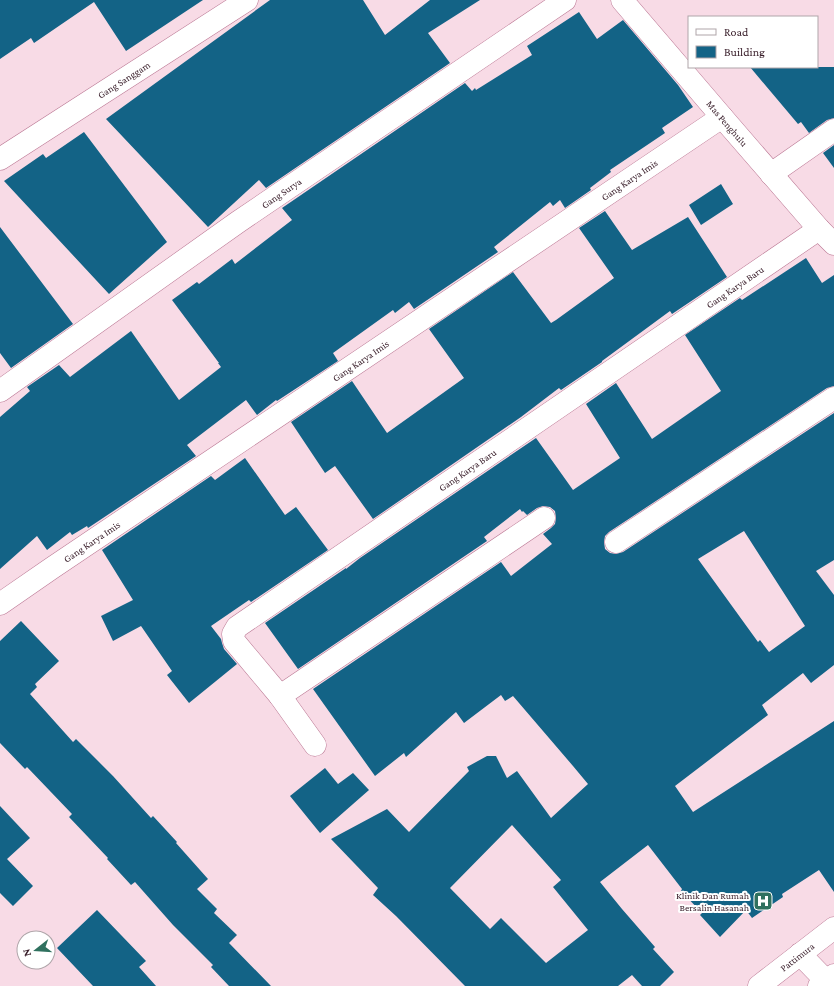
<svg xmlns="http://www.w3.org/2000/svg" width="834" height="986" font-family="'Crimson Pro',serif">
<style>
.building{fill:#136386;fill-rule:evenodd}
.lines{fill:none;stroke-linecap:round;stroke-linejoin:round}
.street-casing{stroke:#bb7894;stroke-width:23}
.secondary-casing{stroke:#bb7894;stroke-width:23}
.primary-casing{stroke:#bb7894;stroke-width:23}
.street{stroke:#fff;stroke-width:22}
.secondary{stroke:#fff;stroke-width:22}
.primary{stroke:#fff;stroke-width:22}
.labels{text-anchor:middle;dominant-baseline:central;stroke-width:4;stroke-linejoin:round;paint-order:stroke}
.street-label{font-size:10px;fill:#381d29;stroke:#fff}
.poi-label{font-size:10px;fill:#381d29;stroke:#fff;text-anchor:end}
</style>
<rect width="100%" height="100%" fill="#f8dbe6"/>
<path class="building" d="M 0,0 L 203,0 L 126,51 L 94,2 L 34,43 L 31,38 L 0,59 Z
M 270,0 L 363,0 L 385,35 L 430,0 L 480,0 L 428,33 L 450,63 L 266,188 L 259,180 L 208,227 L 106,119 Z
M 579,12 L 597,39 L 623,20 L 678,85 L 693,107 L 662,128 L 665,133 L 610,170 L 611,172 L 590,188 L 591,190 L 565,208 L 560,200 L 553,206 L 550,202 L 494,247 L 498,252 L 414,309 L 409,302 L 395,313 L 393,310 L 333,353 L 338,361 L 277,401 L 276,400 L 257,415 L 246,400 L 187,445 L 196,456 L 88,528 L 87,526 L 72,535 L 70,532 L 47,550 L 37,536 L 0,569 L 0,417 L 30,391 L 27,387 L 59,365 L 70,377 L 131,331 L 179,400 L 221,367 L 218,363 L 219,363 L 172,300 L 197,282 L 199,284 L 232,259 L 235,264 L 292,220 L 282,208 L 465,83 L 472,91 L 475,88 L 476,90 L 532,55 L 527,46 Z
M 750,67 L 834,67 L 834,118 L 827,120 L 809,133 L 801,122 L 798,124 Z
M 84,132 L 167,242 L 109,294 L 4,181 L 43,154 L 46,158 Z
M 834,145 L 834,168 L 823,153 Z
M 721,184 L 733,204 L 701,225 L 689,205 Z
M 605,211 L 632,250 L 688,217 L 727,277 L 672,314 L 670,311 L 602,361 L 602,362 L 561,390 L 559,388 L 521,417 L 373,519 L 335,466 L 325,473 L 291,422 L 352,381 L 387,433 L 464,378 L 429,329 L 513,272 L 551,323 L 556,320 L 614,278 L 579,228 Z
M 0,227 L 73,324 L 11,368 L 0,353 Z
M 806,258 L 822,283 L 834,275 L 834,386 L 827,388 L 609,532 L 605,536 L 604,542 L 605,549 L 610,553 L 616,554 L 623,552 L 834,413 L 834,560 L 816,571 L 834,595 L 834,665 L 811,683 L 803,673 L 762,705 L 768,715 L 675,786 L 693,812 L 834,721 L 834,892 L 819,870 L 782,894 L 783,897 L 752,918 L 746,910 L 720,937 L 700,915 L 702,913 L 681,891 L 682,889 L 648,845 L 600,882 L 622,909 L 655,947 L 653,949 L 674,972 L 660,986 L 642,986 L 632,975 L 618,986 L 465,986 L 396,916 L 373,895 L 378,888 L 331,839 L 387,809 L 409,832 L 469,771 L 467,767 L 487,756 L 496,756 L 507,778 L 517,771 L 551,818 L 588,784 L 573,766 L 513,696 L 505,701 L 501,695 L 464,723 L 456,712 L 406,757 L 404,753 L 375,776 L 313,689 L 501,562 L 511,576 L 552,544 L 543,534 L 551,528 L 555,524 L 556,518 L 555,511 L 550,507 L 543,506 L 537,508 L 527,515 L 523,511 L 522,512 L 520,509 L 484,537 L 487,541 L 298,669 L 265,623 L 346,568 L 346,569 L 360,558 L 536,438 L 573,490 L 620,458 L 586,404 L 616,383 L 652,439 L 721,391 L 685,335 L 740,298 L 742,300 ZM 744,531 L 805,626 L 769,652 L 760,640 L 758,642 L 698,559 ZM 512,825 L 561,880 L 553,887 L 588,930 L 546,963 L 501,918 L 490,929 L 450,888 Z
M 245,458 L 285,515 L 296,507 L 328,550 L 251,602 L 249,600 L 211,626 L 221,639 L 222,643 L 224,649 L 237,664 L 189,703 L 167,675 L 172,671 L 141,626 L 113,641 L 101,616 L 133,600 L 102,550 L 211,476 L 215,480 Z
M 21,621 L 59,661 L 35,684 L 37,687 L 30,694 L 73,742 L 76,739 L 113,776 L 151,818 L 153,816 L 177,842 L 176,843 L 208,879 L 197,889 L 217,909 L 214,913 L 237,935 L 229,943 L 271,986 L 229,986 L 211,967 L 213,965 L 173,925 L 135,882 L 131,885 L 107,859 L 108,858 L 69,817 L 72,814 L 27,767 L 25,769 L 0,743 L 0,641 Z
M 325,768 L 338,784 L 353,773 L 369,790 L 320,833 L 290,796 Z
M 0,806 L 30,838 L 7,859 L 33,886 L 13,906 L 0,893 Z
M 97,910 L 146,961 L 139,967 L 156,986 L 93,986 L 57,948 Z"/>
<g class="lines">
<defs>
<g id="street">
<path id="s1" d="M 0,159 L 247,0"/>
<path d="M 771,174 L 834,130"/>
<path id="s2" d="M 0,391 L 238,222 L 565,0"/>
<path d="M 616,542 L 834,398"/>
<path id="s3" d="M 0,604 L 52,568 L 722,117"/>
<path d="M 280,696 L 544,518"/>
<path id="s4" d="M 315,745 L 280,696 L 234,641 L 233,634 L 237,627 L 819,229"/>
<path d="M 800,954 L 831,986"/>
</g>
<g id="secondary">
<path id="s5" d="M 622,0 L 722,117 L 819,229 L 834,244"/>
</g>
<g id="primary">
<path id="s6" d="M 759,986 L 834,928"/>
<path d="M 819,986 L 834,975"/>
</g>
</defs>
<use href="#street" class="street-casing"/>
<use href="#secondary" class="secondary-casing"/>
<use href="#primary" class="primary-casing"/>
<use href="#street" class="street"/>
<use href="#secondary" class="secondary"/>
<use href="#primary" class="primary"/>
</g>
<defs>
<symbol id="hospital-square" viewBox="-11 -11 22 22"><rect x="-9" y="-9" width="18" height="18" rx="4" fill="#30715f" stroke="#fff"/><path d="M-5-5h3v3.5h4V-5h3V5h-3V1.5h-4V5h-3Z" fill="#fff"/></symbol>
</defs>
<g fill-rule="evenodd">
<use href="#hospital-square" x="752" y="890" width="22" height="22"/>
</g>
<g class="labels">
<g class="street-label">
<text stroke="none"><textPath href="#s1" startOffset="147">Gang Sanggam</textPath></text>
<text stroke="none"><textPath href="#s5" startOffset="162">Mas Penghulu</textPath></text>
<text stroke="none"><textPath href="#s3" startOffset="759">Gang Karya Imis</textPath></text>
<text stroke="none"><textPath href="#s2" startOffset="344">Gang Surya</textPath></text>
<text stroke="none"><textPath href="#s4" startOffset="750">Gang Karya Baru</textPath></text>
<text stroke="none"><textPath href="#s3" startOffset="435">Gang Karya Imis</textPath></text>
<text stroke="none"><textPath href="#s4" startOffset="426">Gang Karya Baru</textPath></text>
<text stroke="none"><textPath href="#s3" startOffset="111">Gang Karya Imis</textPath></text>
<text stroke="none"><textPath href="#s6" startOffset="48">Pattimura</textPath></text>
</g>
<g class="poi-label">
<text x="749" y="895">Klinik Dan Rumah<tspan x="749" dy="12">Bersalin Hasanah</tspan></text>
</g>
</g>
<rect x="688" y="16" width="130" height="52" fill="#ffffff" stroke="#afa5a9"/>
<rect x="696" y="29" width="20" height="6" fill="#ffffff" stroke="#afa5a9"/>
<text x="724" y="36" font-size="12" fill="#381d29">Road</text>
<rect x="696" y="46" width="20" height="12" fill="#136386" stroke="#afa5a9"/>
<text x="724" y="56" font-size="12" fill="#381d29">Building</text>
<g transform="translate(36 950) rotate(253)"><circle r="19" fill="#ffffff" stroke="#afa5a9"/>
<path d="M0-3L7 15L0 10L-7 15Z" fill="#30715f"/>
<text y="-6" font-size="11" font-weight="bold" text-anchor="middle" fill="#381d29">N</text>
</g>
</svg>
